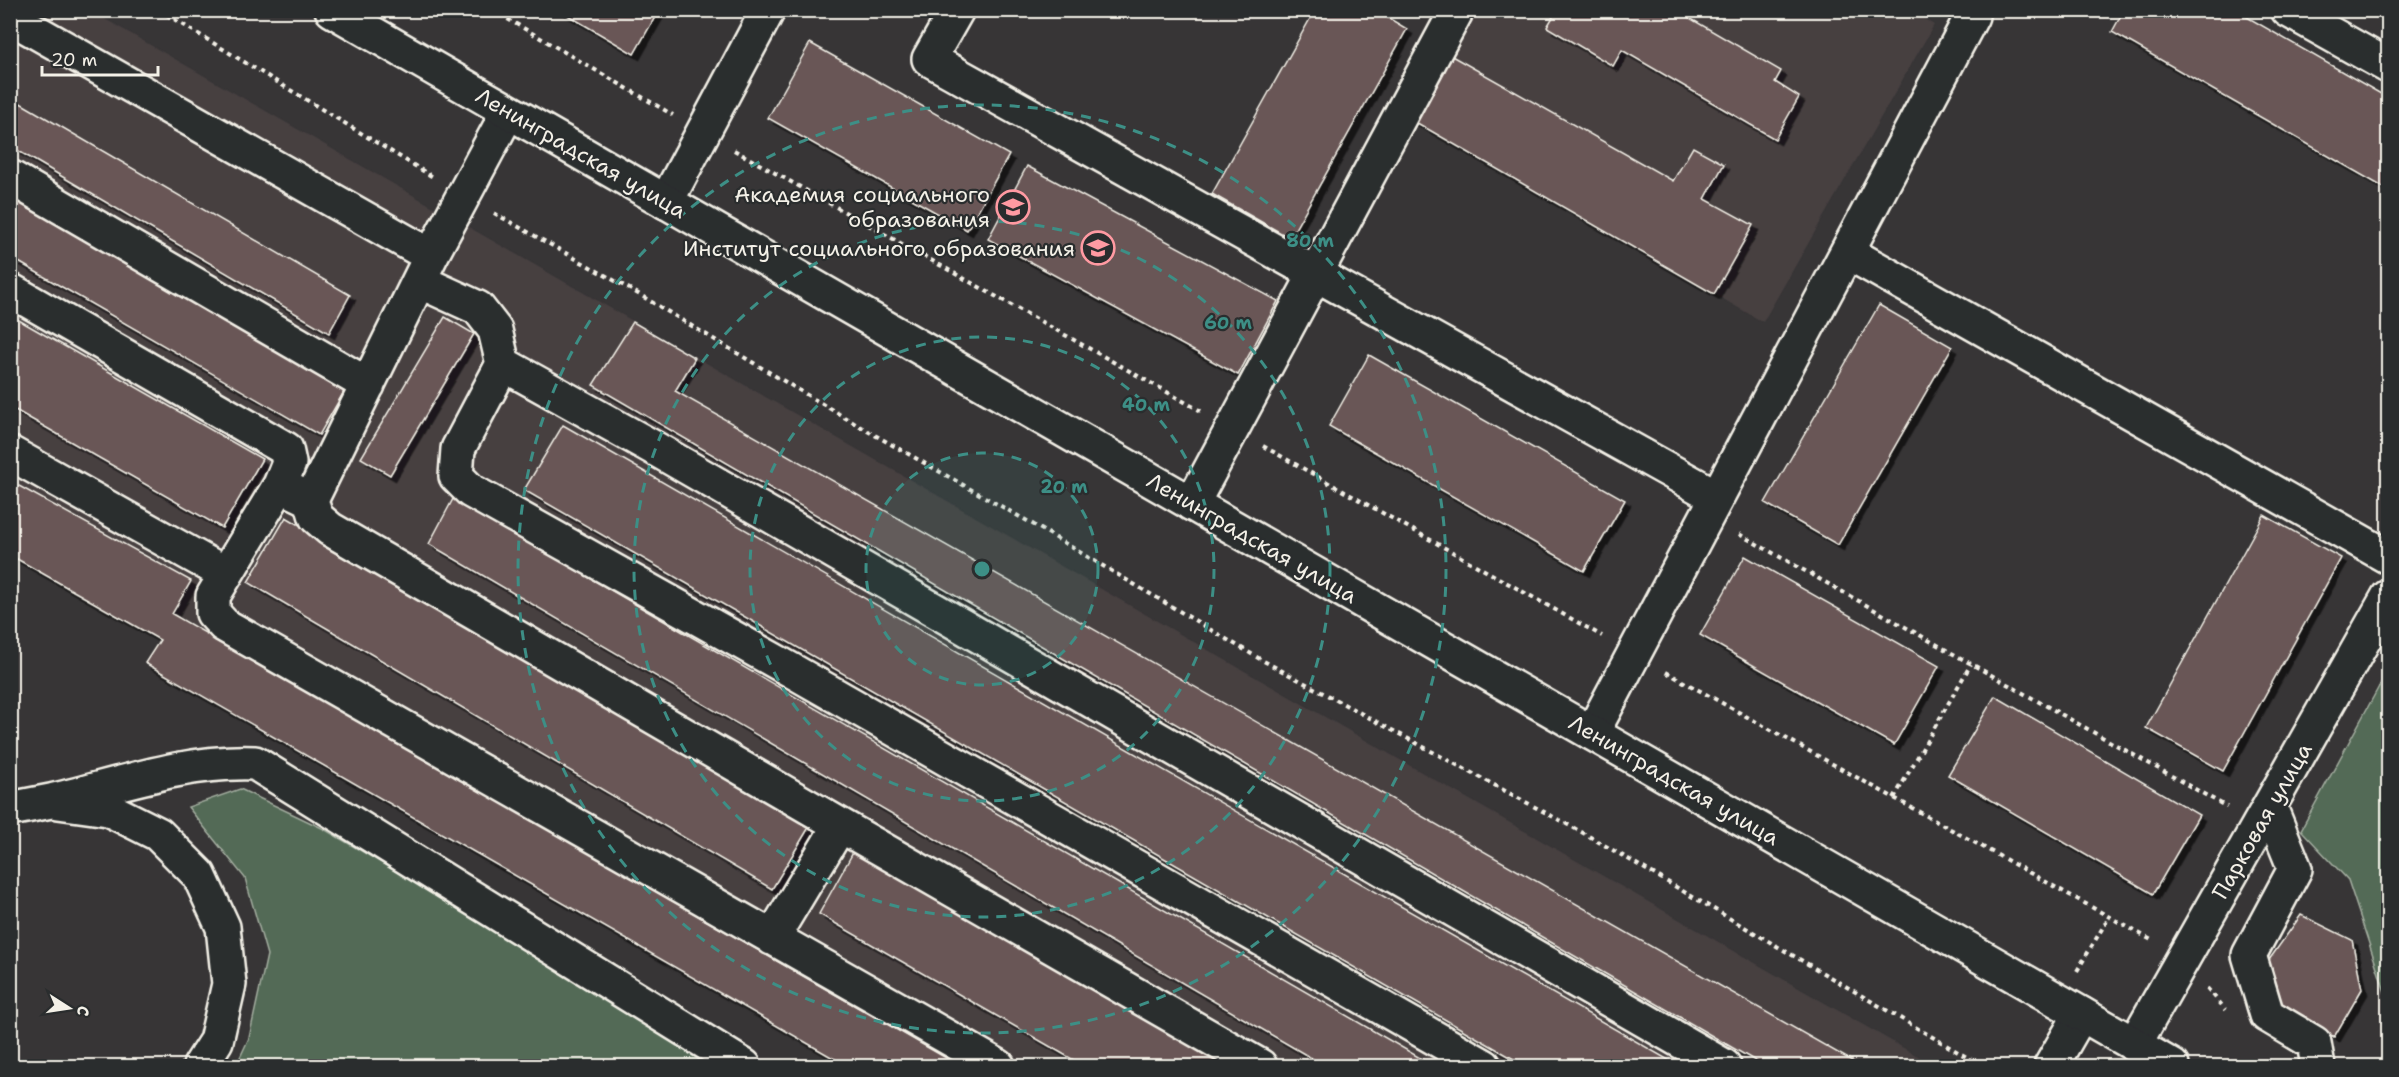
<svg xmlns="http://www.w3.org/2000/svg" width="2399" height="1077" font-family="'Shantell Sans',sans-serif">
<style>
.built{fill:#463f40}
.green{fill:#536a57;stroke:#a4aea0;stroke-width:1.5}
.building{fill:#695756;stroke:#f4f1e8;stroke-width:1.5;filter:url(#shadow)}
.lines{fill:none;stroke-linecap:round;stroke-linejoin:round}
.minor-casing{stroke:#f4f1e8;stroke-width:38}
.major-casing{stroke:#f4f1e8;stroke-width:38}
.path{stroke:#f4f1e8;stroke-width:4;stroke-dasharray:4.5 4.5;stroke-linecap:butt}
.minor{stroke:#2a2d2e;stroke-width:33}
.major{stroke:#2a2d2e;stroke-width:33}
.ring{fill:none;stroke:#3d8f86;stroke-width:3;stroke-dasharray:10 8}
.labels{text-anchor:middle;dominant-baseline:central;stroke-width:4.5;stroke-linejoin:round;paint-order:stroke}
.street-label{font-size:22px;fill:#f4f1e8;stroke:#2a2d2e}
.poi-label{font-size:22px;fill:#f4f1e8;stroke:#2a2d2e;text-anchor:end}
.centre{fill:#3d8f86;stroke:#2a2d2e;stroke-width:3}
.ring-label{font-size:18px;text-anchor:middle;font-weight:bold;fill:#3d8f86;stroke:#2a2d2e;stroke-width:4.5;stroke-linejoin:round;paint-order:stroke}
</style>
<defs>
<filter id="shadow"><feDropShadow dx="5.5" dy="5.5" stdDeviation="0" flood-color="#0009"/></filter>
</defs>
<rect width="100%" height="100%" fill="#373536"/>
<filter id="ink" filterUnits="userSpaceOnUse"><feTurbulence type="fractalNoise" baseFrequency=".0167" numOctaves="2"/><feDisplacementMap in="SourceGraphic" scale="12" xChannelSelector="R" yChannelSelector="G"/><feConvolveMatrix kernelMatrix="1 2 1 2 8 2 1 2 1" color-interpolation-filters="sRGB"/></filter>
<g filter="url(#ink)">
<path class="built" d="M 1910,10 L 1934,25 L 1763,322 L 1412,120 L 1476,11 Z
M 11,11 L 91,11 L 1935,1066 L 847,1066 L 145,663 L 159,640 L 11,555 Z"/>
<path class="green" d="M 2388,670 L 2388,1001 L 2348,880 L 2301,830 Z
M 240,789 L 324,829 L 727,1066 L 236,1066 L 249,1038 L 267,955 L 245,878 L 188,807 Z"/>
<path class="building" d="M 559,10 L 659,10 L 634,54 Z
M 1315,10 L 1375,10 L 1407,29 L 1290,238 L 1212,194 Z
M 1557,10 L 1676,10 L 1781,71 L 1775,82 L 1799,97 L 1775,139 L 1622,50 L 1613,66 L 1547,27 Z
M 2124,10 L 2235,10 L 2388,98 L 2388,190 L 2112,32 Z
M 810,43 L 1009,155 L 967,230 L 768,118 Z
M 1450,55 L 1673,181 L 1693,147 L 1724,164 L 1705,199 L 1753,225 L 1714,294 L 1412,120 Z
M 10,97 L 350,295 L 329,333 L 10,146 Z
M 1027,166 L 1278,301 L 1238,375 L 988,239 Z
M 10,194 L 346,388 L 319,435 L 10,257 Z
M 1879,305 L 1952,347 L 1838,545 L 1765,503 Z
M 10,315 L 262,459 L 222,528 L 10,407 Z
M 445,317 L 474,334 L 390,475 L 361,458 Z
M 633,322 L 695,358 L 675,391 L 1861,1066 L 1764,1066 L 593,385 Z
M 1369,355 L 1625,500 L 1584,571 L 1329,426 Z
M 563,425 L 1679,1066 L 1526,1066 L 524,490 Z
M 10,481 L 191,581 L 172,614 L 960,1066 L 847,1066 L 145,663 L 160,640 L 10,555 Z
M 453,499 L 1434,1066 L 1325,1066 L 429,544 Z
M 2264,515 L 2341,558 L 2223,771 L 2146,728 Z
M 286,517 L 811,824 L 772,889 L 248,582 Z
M 1745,556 L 1939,666 L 1894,745 L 1700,635 Z
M 1995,696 L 2199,815 L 2153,894 L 1948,775 Z
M 855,849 L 1233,1066 L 1084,1066 L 819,914 Z
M 2301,915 L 2352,940 L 2362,989 L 2334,1037 L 2282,1004 L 2269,960 Z"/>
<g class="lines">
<defs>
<path id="minor" d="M 957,10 L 929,59 L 1717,497
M 2288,10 L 2388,66
M 10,17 L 431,256
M 508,112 L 431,256 L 311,500 L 280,485 L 213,596 L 213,613 L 224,625 L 998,1066
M 10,177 L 368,385
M 666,202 L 768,10
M 1847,252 L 2388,557
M 419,281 L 478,308 L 495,330 L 503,364 L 654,448 L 1724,1066
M 10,290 L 286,449 L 289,463 L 280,485
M 503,364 L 458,449 L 456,476 L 471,491 L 791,670 L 1484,1066
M 10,453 L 226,574
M 311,500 L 316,517 L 330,529 L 840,825
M 1192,504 L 1457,10
M 1592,733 L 1972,16
M 51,801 C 118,785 187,760 255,763 L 744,1066
M 2270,807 L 2295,869 L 2249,955 L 2267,1015 L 2314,1043 L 2318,1066
M 10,809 L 51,801 L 108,809 L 158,834 L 199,875 L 223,927 L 229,984 L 216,1041 L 200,1066
M 772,938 L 840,825 L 1260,1066
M 2134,1045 L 2388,597
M 2051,1066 L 2081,1014"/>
<path id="major" d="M 332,10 L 2172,1066"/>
</defs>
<use href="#minor" class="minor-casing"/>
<use href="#major" class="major-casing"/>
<path class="path" d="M 159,10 L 433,177
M 492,10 L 673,115
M 734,150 L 1201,411
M 494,213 L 635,292 L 864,429 L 1029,522 L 1260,659 L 1587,835 L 1982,1066
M 1263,446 L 1602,636
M 1739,534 L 2227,807
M 1666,672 L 2153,941
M 1894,798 L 1971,664
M 2077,971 L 2109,917
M 2207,988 L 2226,1010"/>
<use href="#minor" class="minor"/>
<use href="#major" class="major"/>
</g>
</g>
<circle cx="982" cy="569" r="116" fill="#3d8f86" fill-opacity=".12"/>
<g class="ring">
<circle cx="982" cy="569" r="116"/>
<circle cx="982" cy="569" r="232"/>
<circle cx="982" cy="569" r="348"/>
<circle cx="982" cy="569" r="464"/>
</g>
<defs>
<symbol id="university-ring" viewBox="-11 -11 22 22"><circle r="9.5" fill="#2a2d2e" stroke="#ff9aa2" stroke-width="1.5"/><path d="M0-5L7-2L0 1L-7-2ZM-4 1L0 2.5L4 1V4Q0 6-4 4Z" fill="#ff9aa2"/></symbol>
</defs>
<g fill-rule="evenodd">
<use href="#university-ring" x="994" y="188" width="38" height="38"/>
<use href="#university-ring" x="1079" y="229" width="38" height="38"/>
</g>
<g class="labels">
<g class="street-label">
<text transform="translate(581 153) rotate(30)">Ленинградская улица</text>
<text transform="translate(1252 538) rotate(30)">Ленинградская улица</text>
<text transform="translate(1674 780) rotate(30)">Ленинградская улица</text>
<text transform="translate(2262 821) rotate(-60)">Парковая улица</text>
</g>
<g class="poi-label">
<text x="990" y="194">Академия социального<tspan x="990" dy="25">образования</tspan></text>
<text x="1075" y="248">Институт социального образования</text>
</g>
</g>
<circle cx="982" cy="569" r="9" class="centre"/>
<g class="ring-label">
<text x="1310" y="247">80 m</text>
<text x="1228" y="329">60 m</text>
<text x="1146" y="411">40 m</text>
<text x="1064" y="493">20 m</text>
</g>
<rect width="2399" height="1077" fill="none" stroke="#2a2d2e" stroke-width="36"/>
<rect x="18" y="18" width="2363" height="1041" fill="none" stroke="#f4f1e8" stroke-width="2" filter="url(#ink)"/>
<g transform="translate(69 1008) rotate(102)" stroke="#2a2d2e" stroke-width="4.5" paint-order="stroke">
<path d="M0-4.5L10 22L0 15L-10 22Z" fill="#f4f1e8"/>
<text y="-9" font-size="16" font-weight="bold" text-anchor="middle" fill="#f4f1e8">С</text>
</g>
<path d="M42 66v9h116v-9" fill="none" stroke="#f4f1e8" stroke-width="3"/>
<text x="51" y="66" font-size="18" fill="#f4f1e8" stroke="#2a2d2e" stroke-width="4.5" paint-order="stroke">20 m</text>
</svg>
